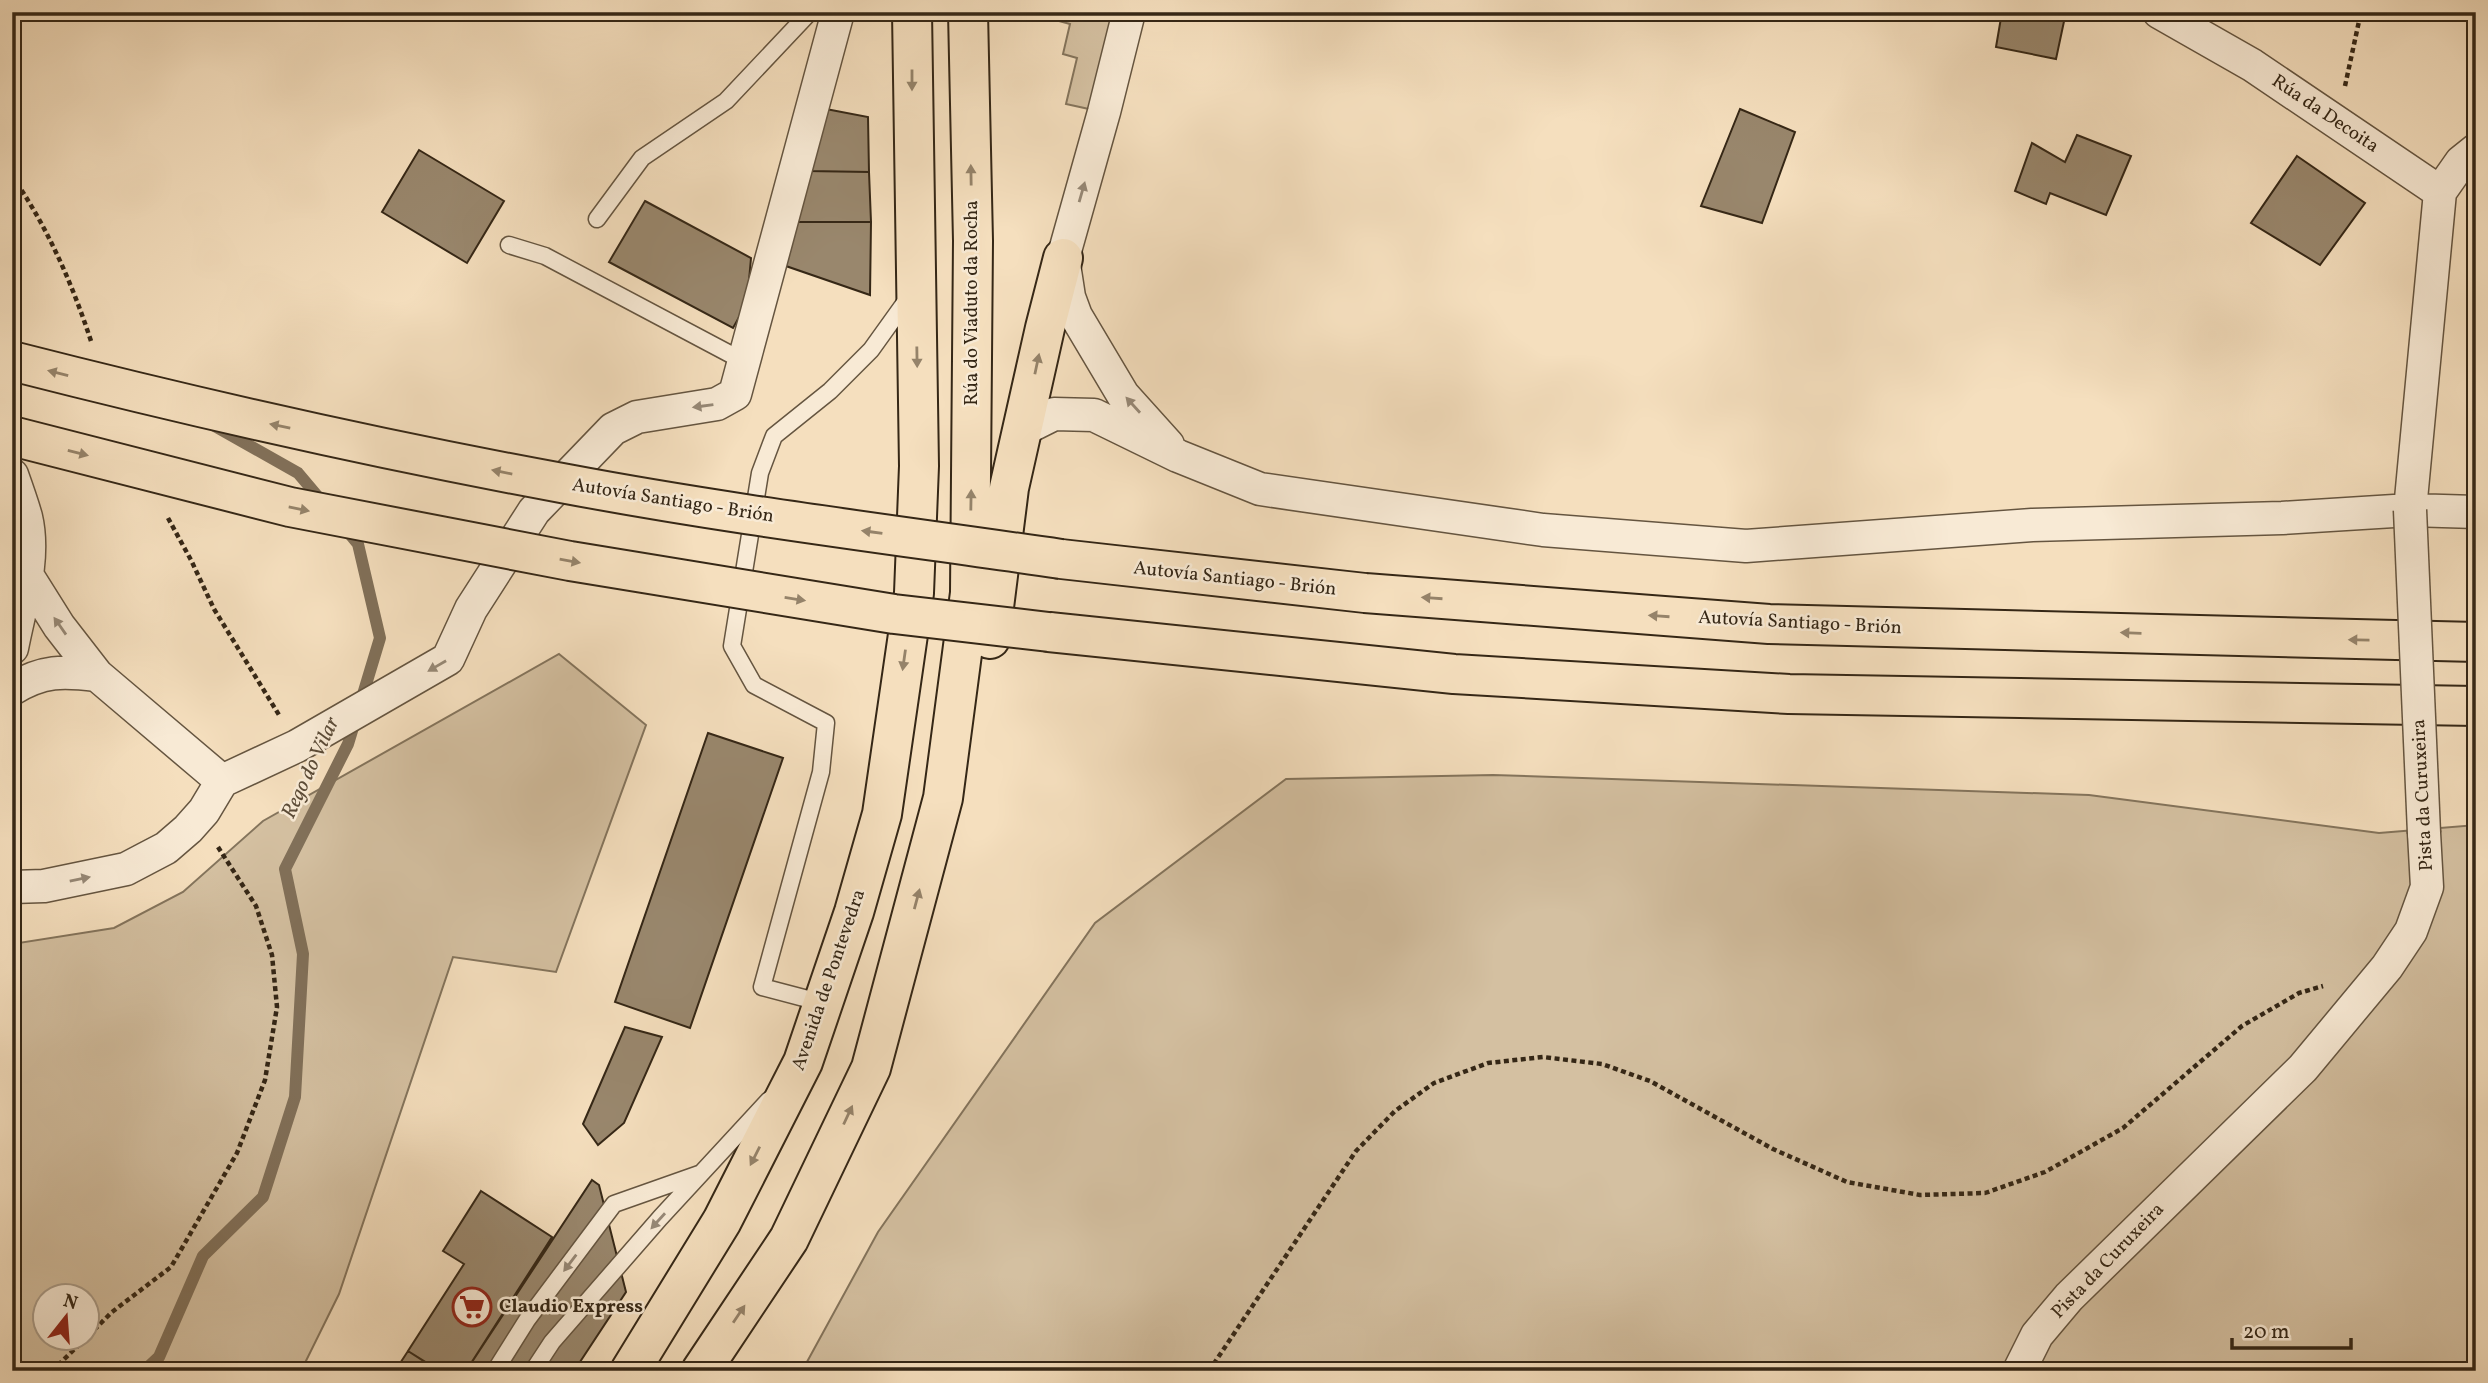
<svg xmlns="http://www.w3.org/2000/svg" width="2488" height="1383" font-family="Vollkorn,serif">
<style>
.green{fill:#d4c0a1;stroke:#84745c;stroke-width:2;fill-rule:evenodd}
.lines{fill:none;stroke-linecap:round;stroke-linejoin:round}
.stream{stroke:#817059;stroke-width:12}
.building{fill:#99876d;stroke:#352716;stroke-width:2}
.lane-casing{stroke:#655540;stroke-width:19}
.street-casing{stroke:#655540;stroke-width:35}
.highway-casing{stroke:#352716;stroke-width:42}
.path{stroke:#352716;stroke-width:4.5;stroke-dasharray:5 3.5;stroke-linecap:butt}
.lane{stroke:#f8ead5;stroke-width:16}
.street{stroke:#f8ead5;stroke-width:32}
.highway{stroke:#f5dfbe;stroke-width:38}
.street-bridge-casing{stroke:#655540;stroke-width:35;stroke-linecap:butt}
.highway-bridge-casing{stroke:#352716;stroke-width:42;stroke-linecap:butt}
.street-bridge{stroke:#f8ead5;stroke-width:32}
.highway-bridge{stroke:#f5dfbe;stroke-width:38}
.oneway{fill:#95836a}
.oneway2{fill:#968876}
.labels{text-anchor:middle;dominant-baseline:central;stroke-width:5;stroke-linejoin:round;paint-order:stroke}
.street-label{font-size:19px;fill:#352716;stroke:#f8ead5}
.poi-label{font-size:19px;font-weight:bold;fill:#352716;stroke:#f8ead5;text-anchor:start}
.water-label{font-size:21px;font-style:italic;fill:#5b4b37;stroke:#f8ead5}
</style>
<rect width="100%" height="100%" fill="#f5dfbe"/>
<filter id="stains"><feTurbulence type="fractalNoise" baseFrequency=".00286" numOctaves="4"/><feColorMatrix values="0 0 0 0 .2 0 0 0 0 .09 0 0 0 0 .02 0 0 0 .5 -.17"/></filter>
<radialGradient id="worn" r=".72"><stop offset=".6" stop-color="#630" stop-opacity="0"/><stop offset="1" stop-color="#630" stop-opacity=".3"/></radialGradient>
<path class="green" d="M 1061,12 L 1113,12 L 1089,109 L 1066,104 L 1077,58 L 1063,54 L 1070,24 L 1059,21 Z
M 559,654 L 646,725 L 556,972 L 453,957 L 339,1294 L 301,1371 L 12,1371 L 12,944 L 114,928 L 183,892 L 263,821 ZM 46,1296 L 88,1296 L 88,1338 L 46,1338 Z
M 1493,775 L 2089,795 L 2379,833 L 2476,825 L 2476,1371 L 802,1371 L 878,1232 L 1095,923 L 1286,779 Z"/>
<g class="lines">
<path class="stream" d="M 213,425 L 298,473 L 325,505
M 144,1371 L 159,1357 L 203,1256 L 263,1197 L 295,1097 L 303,954 L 285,869 L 348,744 L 380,638 L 358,544 L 344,527"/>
</g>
<path class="building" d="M 2002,12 L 2066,12 L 2056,59 L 1996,47 Z
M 826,109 L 868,117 L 869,172 L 808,171 Z
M 1740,109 L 1795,132 L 1762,223 L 1701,206 Z
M 2077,135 L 2131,156 L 2106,215 L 2050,193 L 2046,204 L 2015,191 L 2032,143 L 2065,162 Z
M 419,150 L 504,201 L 467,263 L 382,212 Z
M 2297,156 L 2365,203 L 2320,265 L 2251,223 Z
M 808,171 L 869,172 L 871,222 L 795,222 Z
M 645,201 L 751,258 L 747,303 L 733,328 L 609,262 Z
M 795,222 L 871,222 L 870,295 L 783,265 Z
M 708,733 L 783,758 L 690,1028 L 615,1002 Z
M 625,1027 L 662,1037 L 624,1123 L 598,1145 L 583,1124 Z
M 592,1180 L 599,1185 L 626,1292 L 574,1371 L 466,1371 Z
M 481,1191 L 552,1237 L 466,1371 L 439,1371 L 408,1351 L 464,1264 L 443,1251 Z
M 408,1351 L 435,1368 L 434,1371 L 395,1371 Z"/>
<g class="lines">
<defs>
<path id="lane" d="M 597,219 L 642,158 L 726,101 L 810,12
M 509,245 L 545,256 L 745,362
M 823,1003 L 762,987 L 821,772 L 826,723 L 754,685 L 732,646 L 760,473 L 774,436 L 830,391 L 871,350 L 909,297
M 495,1371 L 527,1320 L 614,1204 L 699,1174
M 533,1371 L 552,1342 L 660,1218 L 769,1100"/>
<path id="street" d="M 1129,12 L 1104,112 L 1063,258 L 1069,297 L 1076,316 L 1123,395 L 1168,445
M 2159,12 L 2252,65 L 2440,192
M 1024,429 L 1054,414 L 1094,415 L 1178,456 L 1260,489 L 1543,530 L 1746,546 L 2032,525 L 2282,518 L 2410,510 L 2476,512
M 12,475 C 17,489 22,503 26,517 C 36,559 20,606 12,648
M 2410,510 L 2440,192 L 2461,162 L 2476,150
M 27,575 L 59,626 L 97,675 L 222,781
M 12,689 C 43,670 63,671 97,675
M 12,887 L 44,886 L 126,869 L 145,859 L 166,848 L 188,829 L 204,811 L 222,781 L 297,746 L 448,659 L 471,609 L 534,511 L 613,429 L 637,417 L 717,404 L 735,394 L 838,12
M 2019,1371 L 2037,1335 L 2069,1297 L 2303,1068 L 2387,967 L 2411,931 L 2427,887 L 2424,833"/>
<path id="highway" d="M 1061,559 L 1365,593 L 1769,624 L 2476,642
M 1049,632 L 1454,674 L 1789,694 L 2476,706
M 990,639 L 1009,488 L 1045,328 L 1063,258
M 630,1371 L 722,1221 L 803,1062 L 854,912 L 882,814 L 914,593 L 919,466 L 912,12
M 701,1371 L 789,1239 L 871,1068 L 943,798 L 970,593 L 973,241 L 968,12"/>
</defs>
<use href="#lane" class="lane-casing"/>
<use href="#street" class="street-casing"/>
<use href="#highway" class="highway-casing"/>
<path class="path" d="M 2345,86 L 2361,12
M 12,176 C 47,226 72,283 91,341
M 168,518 L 191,560 L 214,609 L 279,715
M 88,1336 L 112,1312 L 171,1267 L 237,1153 L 265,1080 L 277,1007 L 272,955 L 256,906 L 218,847
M 52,1371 L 86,1338
M 1209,1371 L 1356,1151 L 1395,1111 L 1434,1083 L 1488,1063 L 1543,1057 L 1602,1064 L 1650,1081 L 1773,1149 L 1847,1182 L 1920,1195 L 1985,1193 L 2045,1172 L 2123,1128 L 2242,1026 L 2299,993 L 2323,986"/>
<use href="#lane" class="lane"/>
<use href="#street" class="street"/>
<use href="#highway" class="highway"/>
<defs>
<path id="street-bridge" d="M 2410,510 L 2424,833"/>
<path id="highway-bridge" d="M 12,361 C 196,408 381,450 567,484 C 731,515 896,535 1061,559
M 12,436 L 290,507 L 570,561 L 894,614 L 1049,632"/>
</defs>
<use href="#street-bridge" class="street-bridge-casing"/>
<use href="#highway-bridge" class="highway-bridge-casing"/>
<use href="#street-bridge" class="street-bridge"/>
<use href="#highway-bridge" class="highway-bridge"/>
</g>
<defs><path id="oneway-solid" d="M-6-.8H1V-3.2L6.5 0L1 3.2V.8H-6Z" transform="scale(1.75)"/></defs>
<g class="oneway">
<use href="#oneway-solid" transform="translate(912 80) rotate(90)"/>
<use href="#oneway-solid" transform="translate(971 175) rotate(-91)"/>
<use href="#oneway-solid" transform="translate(917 357) rotate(89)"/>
<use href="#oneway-solid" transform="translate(1037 364) rotate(-78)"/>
<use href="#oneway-solid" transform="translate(58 373) rotate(-166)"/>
<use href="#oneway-solid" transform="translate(280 426) rotate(-168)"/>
<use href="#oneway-solid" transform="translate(78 453) rotate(14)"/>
<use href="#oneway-solid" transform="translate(502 472) rotate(-169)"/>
<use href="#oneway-solid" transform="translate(971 500) rotate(-89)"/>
<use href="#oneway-solid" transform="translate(299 509) rotate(11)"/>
<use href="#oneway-solid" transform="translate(872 532) rotate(-172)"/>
<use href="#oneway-solid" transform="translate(570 561) rotate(10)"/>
<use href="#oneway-solid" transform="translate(1432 598) rotate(-176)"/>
<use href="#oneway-solid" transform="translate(795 599) rotate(9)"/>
<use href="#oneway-solid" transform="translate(1659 616) rotate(-176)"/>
<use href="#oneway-solid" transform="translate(2131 633) rotate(-178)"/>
<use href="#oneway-solid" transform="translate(2359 640) rotate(-179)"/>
<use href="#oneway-solid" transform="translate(904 660) rotate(98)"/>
<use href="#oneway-solid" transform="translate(917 899) rotate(-75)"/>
<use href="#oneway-solid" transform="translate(848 1115) rotate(-65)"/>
<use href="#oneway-solid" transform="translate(755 1156) rotate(117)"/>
<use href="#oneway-solid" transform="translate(739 1314) rotate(-56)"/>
</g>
<g class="oneway2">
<use href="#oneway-solid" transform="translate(1082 192) rotate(-74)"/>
<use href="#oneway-solid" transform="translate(1133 405) rotate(-132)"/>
<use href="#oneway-solid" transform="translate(703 406) rotate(172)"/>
<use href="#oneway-solid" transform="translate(60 626) rotate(-125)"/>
<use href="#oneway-solid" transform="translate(437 666) rotate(150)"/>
<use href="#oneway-solid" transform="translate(80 879) rotate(-12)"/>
<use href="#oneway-solid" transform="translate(658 1221) rotate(132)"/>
<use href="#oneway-solid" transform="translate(570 1263) rotate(127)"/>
</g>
<defs>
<symbol id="supermarket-ring" viewBox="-11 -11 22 22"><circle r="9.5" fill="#f8ead5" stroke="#8f2418" stroke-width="1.5"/><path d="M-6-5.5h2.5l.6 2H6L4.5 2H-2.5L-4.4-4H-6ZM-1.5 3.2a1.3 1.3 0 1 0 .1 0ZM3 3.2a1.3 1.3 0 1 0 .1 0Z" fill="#8f2418"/></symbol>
</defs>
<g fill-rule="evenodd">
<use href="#supermarket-ring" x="450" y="1285" width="44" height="44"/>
</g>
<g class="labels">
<g class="street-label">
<text transform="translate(2325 114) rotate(34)">Rúa da Decoita</text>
<text transform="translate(972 303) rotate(-90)">Rúa do Viaduto da Rocha</text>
<text transform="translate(673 501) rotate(9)">Autovía Santiago - Brión</text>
<text transform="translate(1235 579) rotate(6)">Autovía Santiago - Brión</text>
<text transform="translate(1800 623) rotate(3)">Autovía Santiago - Brión</text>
<text transform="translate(2423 795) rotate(-93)">Pista da Curuxeira</text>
<text transform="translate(829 980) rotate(-71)">Avenida de Pontevedra</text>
<text transform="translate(2108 1261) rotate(-46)">Pista da Curuxeira</text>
</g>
<g class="poi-label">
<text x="499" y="1307">Claudio Express</text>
</g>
<g class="water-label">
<text transform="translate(311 768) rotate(-65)">Rego do Vilar</text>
</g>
</g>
<rect width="2488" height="1383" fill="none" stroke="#f5dfbe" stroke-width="42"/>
<rect x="14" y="14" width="2460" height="1355" fill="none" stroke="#352716" stroke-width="3.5"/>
<rect x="21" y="21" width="2446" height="1341" fill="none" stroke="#352716" stroke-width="2"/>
<g transform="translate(66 1317) rotate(17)"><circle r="33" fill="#f8ead5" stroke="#aa9c89" stroke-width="2"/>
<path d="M0-5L12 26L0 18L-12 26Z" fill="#8f2418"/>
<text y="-10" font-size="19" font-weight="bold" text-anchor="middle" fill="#352716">N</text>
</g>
<path d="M2232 1338v10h119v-10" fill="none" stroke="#352716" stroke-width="3.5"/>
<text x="2243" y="1338" font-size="21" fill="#352716" stroke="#f8ead5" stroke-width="5" paint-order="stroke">20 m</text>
<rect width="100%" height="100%" filter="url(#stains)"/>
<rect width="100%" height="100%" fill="url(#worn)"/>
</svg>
